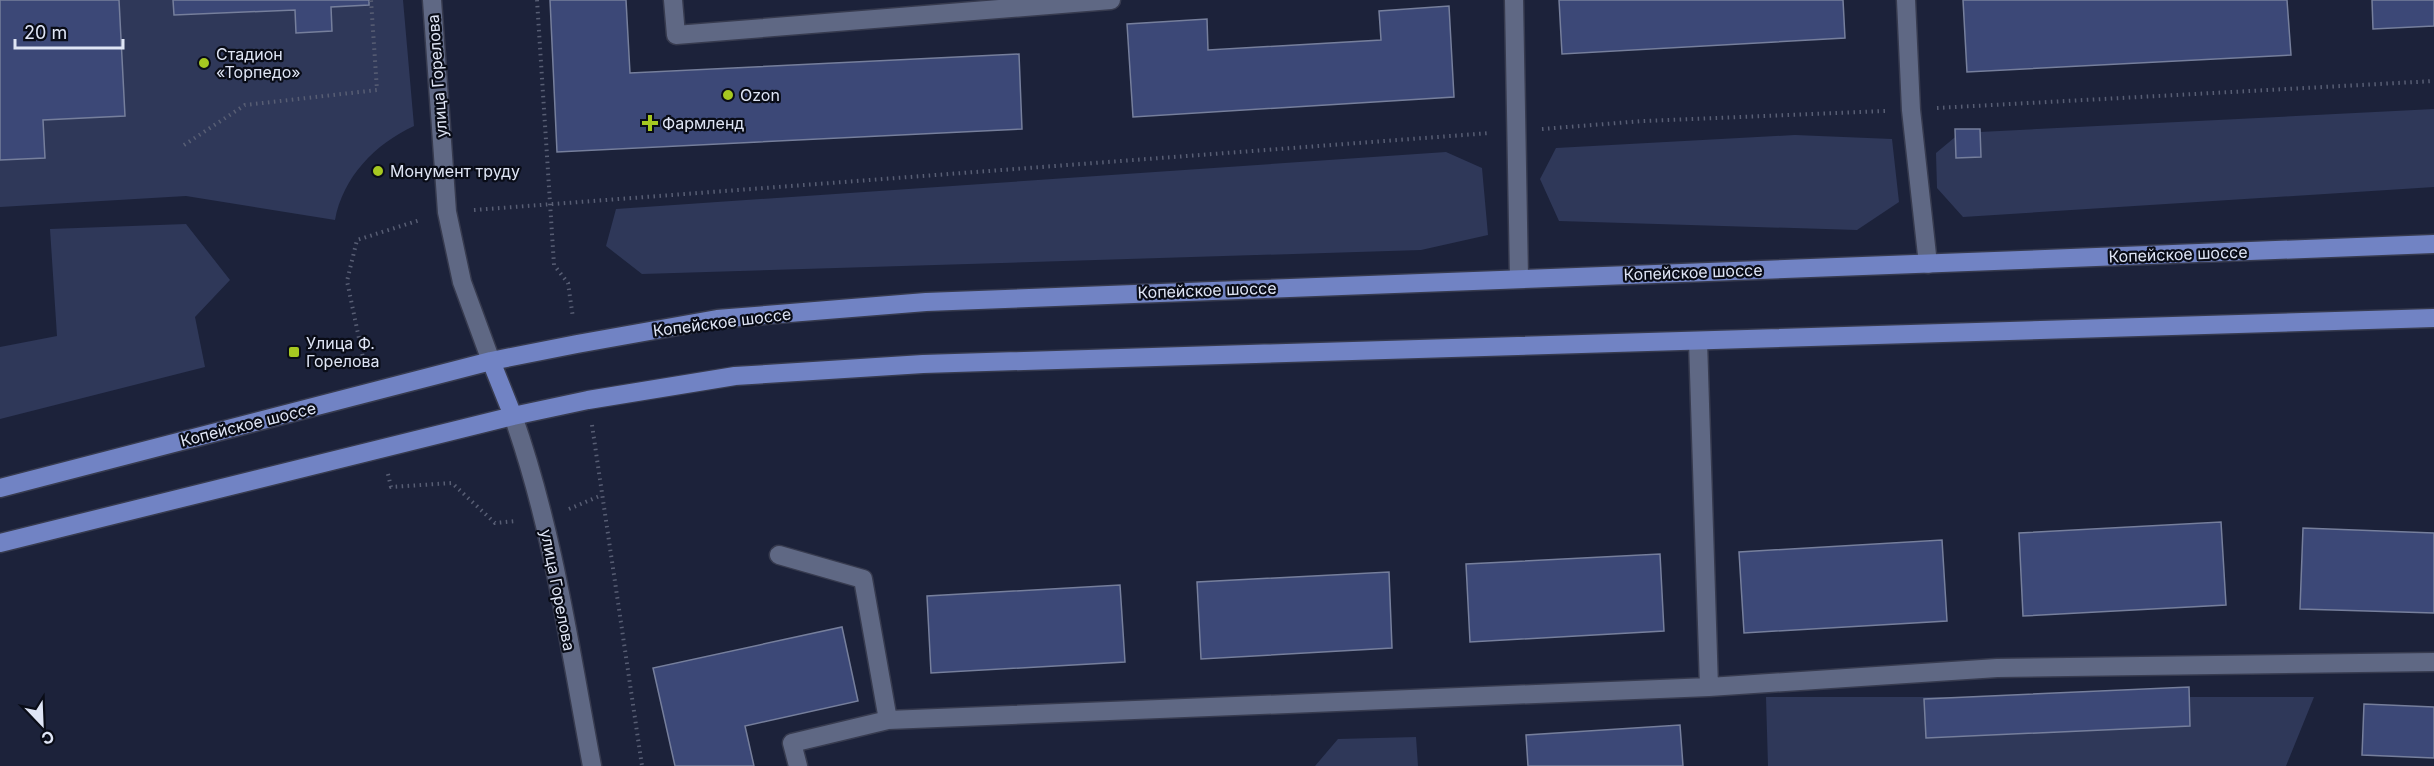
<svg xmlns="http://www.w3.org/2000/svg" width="2434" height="766" font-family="Inter,sans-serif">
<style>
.green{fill:#2f3859}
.building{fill:#3c4877;stroke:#767f9c;stroke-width:1.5}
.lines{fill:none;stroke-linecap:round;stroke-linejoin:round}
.minor-casing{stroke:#373b4f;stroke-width:21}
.major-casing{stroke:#373b4f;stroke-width:21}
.path{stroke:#585e74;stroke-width:4;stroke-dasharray:1.5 4.5;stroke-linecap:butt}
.minor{stroke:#5f6884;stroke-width:18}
.major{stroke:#7183c4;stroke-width:18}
.poi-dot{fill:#a6c821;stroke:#090c17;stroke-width:2}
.labels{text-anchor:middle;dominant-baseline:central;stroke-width:4.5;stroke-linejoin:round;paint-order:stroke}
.poi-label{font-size:16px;fill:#dfe5f5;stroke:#090c17;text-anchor:start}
.street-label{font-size:16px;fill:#dfe5f5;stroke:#090c17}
</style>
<rect width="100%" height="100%" fill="#1c223a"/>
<path class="green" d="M 0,0 L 403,0 L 414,126 C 375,144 343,177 335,220 L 186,196 L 0,207 Z
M 2434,109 L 2434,187 L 1963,217 L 1937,188 L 1936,153 L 1960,133 Z
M 1795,135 L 1892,139 L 1899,202 L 1857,230 L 1559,221 L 1540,179 L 1556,148 Z
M 1446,152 L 1482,168 L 1488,235 L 1421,250 L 642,274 L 606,246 L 616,209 Z
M 186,224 L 230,280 L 195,317 L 205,367 L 0,419 L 0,347 L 57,336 L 50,229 Z
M 1766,697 L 2314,697 L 2286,766 L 1768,766 Z
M 1416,737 L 1418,766 L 1315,766 L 1338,739 Z"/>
<path class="building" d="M 0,0 L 119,0 L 125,116 L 43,120 L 45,158 L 0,160 Z
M 173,0 L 369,0 L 369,5 L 331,7 L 332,31 L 296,33 L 295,10 L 174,15 Z
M 550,0 L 626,0 L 630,73 L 1019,54 L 1022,129 L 557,152 Z
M 1559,0 L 1843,0 L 1845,38 L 1562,54 Z
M 1963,0 L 2287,0 L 2291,55 L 1967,72 Z
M 2372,0 L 2434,0 L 2434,26 L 2373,29 Z
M 1449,6 L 1454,97 L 1133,117 L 1127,24 L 1207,19 L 1208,50 L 1381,40 L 1379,11 Z
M 1955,129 L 1980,129 L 1981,157 L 1956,158 Z
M 2221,522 L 2226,605 L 2023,616 L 2019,533 Z
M 2303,528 L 2434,533 L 2434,613 L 2300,609 Z
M 1942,540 L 1947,621 L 1744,633 L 1739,552 Z
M 1660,554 L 1664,631 L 1470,642 L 1466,564 Z
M 1389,572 L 1392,648 L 1201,659 L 1197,582 Z
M 1120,585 L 1125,662 L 931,673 L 927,596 Z
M 842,627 L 858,701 L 745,726 L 754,766 L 675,766 L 653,668 Z
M 2189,687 L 2190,726 L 1926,738 L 1924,699 Z
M 2364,704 L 2434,707 L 2434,758 L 2362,755 Z
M 1680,725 L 1683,766 L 1528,766 L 1526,735 Z"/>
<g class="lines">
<defs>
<path id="minor" d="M 432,0 L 447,212 L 462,282 L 491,361
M 673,0 L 676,35 L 1111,0
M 1514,0 L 1519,278
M 1906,0 L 1911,110 L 1928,264
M 1698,341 L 1709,687
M 513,416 C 553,529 570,649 592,766
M 779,555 L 863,579 L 888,720
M 798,766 L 792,743 L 888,720 L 1709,687 L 1997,668 L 2434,662"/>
<path id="major" d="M 491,361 L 513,416
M 0,488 L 491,361 L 577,344 L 717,319 L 926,302 L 2434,244
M 0,543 L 513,416 L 588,400 L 735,376 L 923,364 L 2434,318"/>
</defs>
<use href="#minor" class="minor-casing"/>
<use href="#major" class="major-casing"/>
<path class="path" d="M 537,0 L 554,265 L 568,283 L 573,318
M 1937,108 L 2434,81
M 1542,129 L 1643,121 L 1885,111
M 184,145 L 245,105 L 377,90 L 371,0
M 474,210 L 1490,133
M 365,367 L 347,281 L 357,240 L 420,220
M 592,425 L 642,766
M 388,474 L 391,487 L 452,483 L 495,523 L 516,521
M 569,509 L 602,495"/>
<use href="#minor" class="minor"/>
<use href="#major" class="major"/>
</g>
<g class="poi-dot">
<circle cx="204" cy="63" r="6"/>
<circle cx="728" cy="95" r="6"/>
<path d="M647 114h6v6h6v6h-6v6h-6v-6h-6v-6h6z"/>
<circle cx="378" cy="171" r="6"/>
<rect x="288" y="346" width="12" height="12" rx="3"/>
</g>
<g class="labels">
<g class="poi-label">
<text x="216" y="54">Стадион<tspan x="216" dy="18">«Торпедо»</tspan></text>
<text x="740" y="95">Ozon</text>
<text x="662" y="123">Фармленд</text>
<text x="390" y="171">Монумент труду</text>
<text x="306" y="343">Улица Ф.<tspan x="306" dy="18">Горелова</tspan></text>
</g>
<g class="street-label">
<text transform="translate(437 76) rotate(-94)">улица Горелова</text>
<text transform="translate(2178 254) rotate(-2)">Копейское шоссе</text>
<text transform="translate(1693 272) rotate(-2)">Копейское шоссе</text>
<text transform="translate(1207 290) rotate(-2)">Копейское шоссе</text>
<text transform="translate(722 322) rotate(-7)">Копейское шоссе</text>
<text transform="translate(248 424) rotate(-14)">Копейское шоссе</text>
<text transform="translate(558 590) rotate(79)">улица Горелова</text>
</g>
</g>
<g transform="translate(42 724) rotate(157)" stroke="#090c17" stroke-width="4.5" paint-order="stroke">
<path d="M0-4.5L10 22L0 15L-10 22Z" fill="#dfe5f5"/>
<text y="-9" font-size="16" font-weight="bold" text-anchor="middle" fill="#dfe5f5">С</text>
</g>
<path d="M15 39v9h108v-9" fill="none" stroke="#dfe5f5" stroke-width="3"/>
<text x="24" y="39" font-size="18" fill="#dfe5f5" stroke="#090c17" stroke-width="4.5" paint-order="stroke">20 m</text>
</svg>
